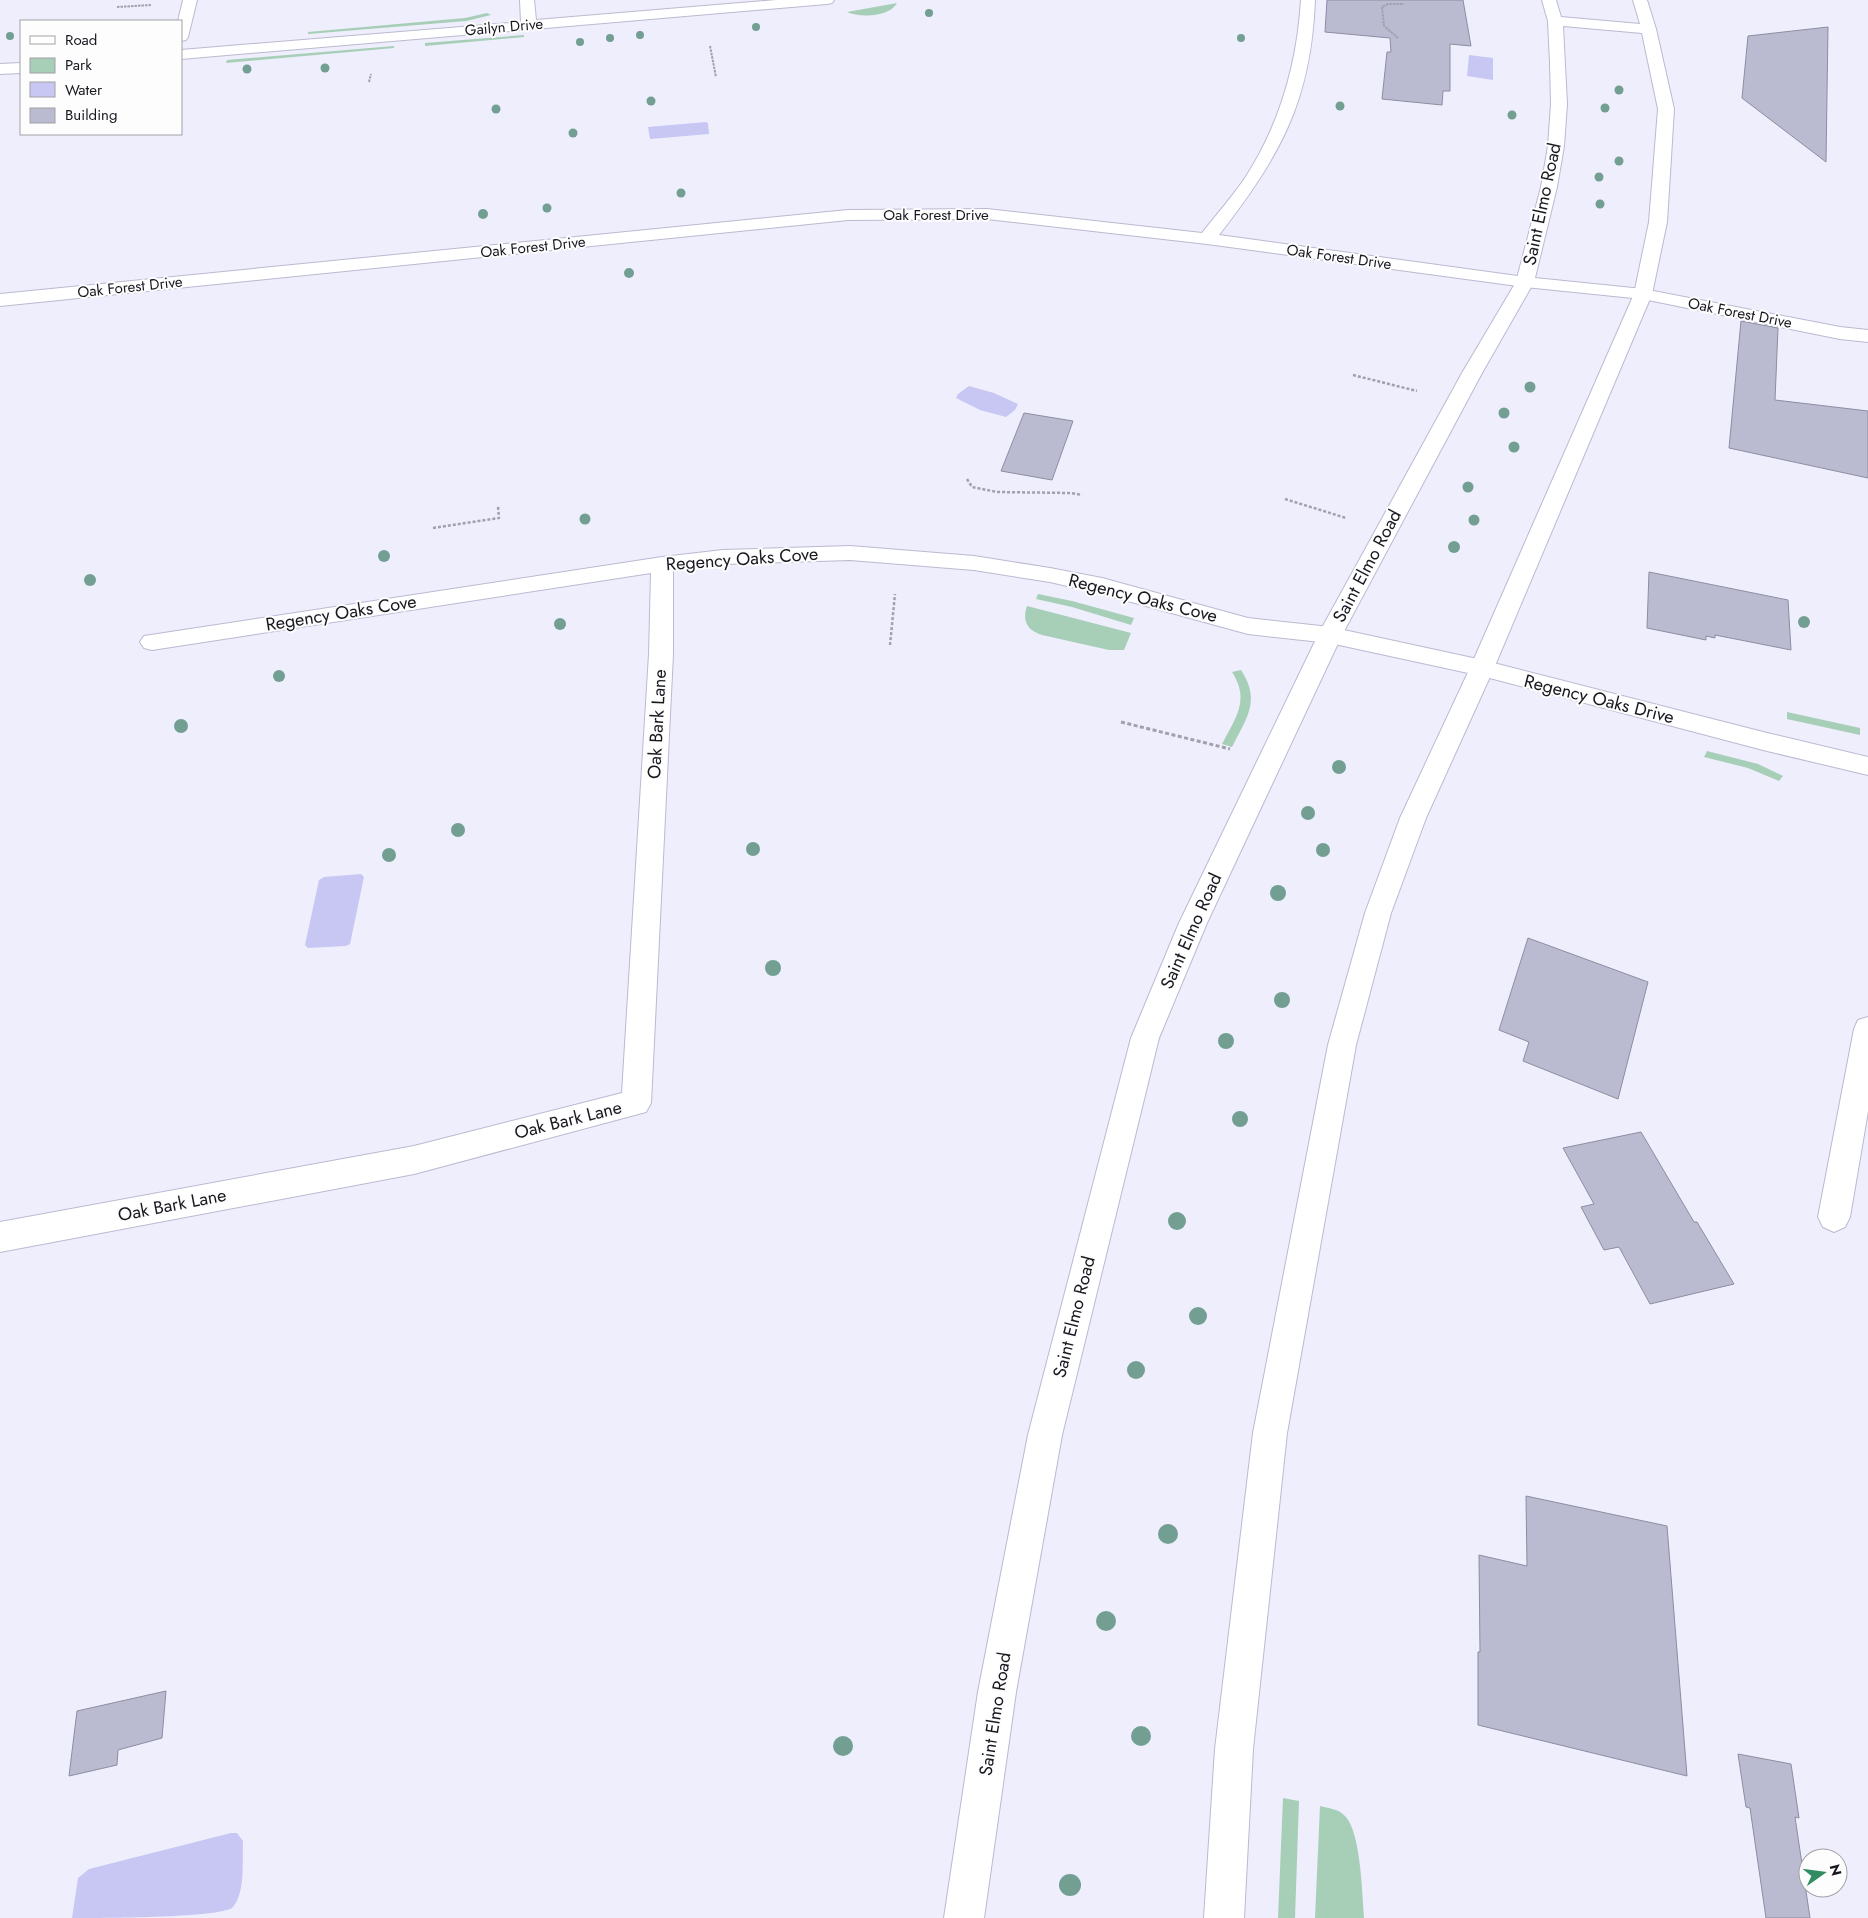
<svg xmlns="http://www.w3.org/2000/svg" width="1868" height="1918" font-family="Jost,sans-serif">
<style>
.green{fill:#a7ceb7}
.water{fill:#c8c7f4}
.building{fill:#babad1;stroke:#8d8da2}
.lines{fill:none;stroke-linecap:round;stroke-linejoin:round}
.minor-casing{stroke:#babad1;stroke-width:2}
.secondary-casing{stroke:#babad1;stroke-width:2}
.path-far2{stroke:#a1a1ad;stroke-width:2;stroke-dasharray:2.5 1;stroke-linecap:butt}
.path-far1{stroke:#a1a1ad;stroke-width:2.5;stroke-dasharray:3 2;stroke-linecap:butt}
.path{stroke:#a1a1ad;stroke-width:3;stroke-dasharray:4 2.5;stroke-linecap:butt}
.minor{fill:#fff;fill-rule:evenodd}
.secondary{fill:#fff;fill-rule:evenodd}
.tree{fill:#739f93}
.labels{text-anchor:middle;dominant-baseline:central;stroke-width:4;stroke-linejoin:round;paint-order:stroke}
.far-street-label{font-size:15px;fill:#17171f;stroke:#fdfdfd}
.street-label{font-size:18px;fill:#17171f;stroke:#fdfdfd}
</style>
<rect width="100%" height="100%" fill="#eeeefd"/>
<path class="green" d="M 897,3 C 890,17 860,18 847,12 Z
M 487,13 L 491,15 L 466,21 L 308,34 L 308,32 L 465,18 Z
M 524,35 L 524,37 L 425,46 L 425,43 Z
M 394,46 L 394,48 L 226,63 L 227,60 Z
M 1038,594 L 1072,601 L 1134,618 L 1131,625 L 1072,607 L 1036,599 Z
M 1027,606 L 1131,633 L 1124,650 L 1109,650 L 1042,635 C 1027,630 1022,621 1027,606 Z
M 1241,670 C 1261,701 1247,717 1232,747 L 1222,744 C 1236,717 1250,700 1232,672 Z
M 1787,712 L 1860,728 L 1860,735 L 1787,719 Z
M 1707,751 L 1758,764 L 1783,776 L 1779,781 L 1748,768 L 1704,757 Z
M 1283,1798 L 1299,1801 L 1295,1918 L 1278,1918 Z
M 1320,1806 C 1328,1808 1339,1809 1345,1816 C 1361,1832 1362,1894 1364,1918 L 1315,1918 Z"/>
<path class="water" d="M 1469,55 L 1493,58 L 1493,80 L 1467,76 Z
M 706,122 L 708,123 L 709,134 L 650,139 L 648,127 Z
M 969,386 L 994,393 L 1018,404 L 1015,410 L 1006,417 L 980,410 L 956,398 L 958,394 Z
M 361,874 L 364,877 L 350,944 L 346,946 L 308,948 L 305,945 L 319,880 L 324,877 Z
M 231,1833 L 237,1833 L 243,1841 C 242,1861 246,1893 232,1908 C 216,1918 99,1918 72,1918 L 78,1878 L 89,1869 Z"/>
<path class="building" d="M 1327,0 L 1463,0 L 1471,46 L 1450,44 L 1450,91 L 1443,91 L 1442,105 L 1382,99 L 1387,52 L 1391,52 L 1390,38 L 1325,32 Z
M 1828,27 L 1826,162 L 1742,98 L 1748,36 Z
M 1741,321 L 1778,328 L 1775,400 L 1868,411 L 1868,478 L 1729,448 Z
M 1024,413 L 1073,421 L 1052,480 L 1001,471 Z
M 1649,572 L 1788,600 L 1791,650 L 1715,635 L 1715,638 L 1706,636 L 1706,640 L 1647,628 Z
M 1528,938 L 1648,982 L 1618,1099 L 1523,1061 L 1529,1042 L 1499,1030 Z
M 1641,1132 L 1694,1222 L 1697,1222 L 1734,1284 L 1650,1304 L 1619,1247 L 1604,1250 L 1581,1207 L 1594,1204 L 1563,1148 Z
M 1526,1496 L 1667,1526 L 1687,1776 L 1478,1725 L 1478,1652 L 1480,1652 L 1479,1555 L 1527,1566 Z
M 166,1691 L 162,1738 L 118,1750 L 117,1765 L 69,1776 L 77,1711 Z
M 1738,1754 L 1791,1764 L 1799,1818 L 1795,1817 L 1810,1918 L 1766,1918 L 1750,1808 L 1746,1807 Z"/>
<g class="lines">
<defs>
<path id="minor" d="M 183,0 L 197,0 L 188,37 L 186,40 L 181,41 L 181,21 L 178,21 Z
M 520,0 L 534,0 L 536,20 L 776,0 L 834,0 L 832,3 L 827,4 L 181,59 L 181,50 L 521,22 Z
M 1301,0 L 1315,0 C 1311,102 1280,156 1219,235 L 1525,277 L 1643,289 L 1840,327 L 1868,330 L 1868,342 L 1840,339 L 1643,299 L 1525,287 L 1207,244 L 987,219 L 848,220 L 0,306 L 0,294 L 848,210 L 987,209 L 1202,233 C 1216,215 1232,197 1245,178 C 1280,124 1297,64 1301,0 Z
M 21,63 L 21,73 L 0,74 L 0,64 Z
M 850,546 L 974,556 L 1050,568 L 1102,578 L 1248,618 L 1330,627 L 1482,660 L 1767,733 L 1868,757 L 1868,775 L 1767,751 L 1482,676 L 1330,643 L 1248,634 L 1102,594 L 1050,582 L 974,570 L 850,560 L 723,564 L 673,570 L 673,654 L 651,1103 L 646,1112 L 414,1174 L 0,1252 L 0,1222 L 414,1146 L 622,1093 L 649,654 L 651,573 L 152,650 L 144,648 L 140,642 L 144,636 L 662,557 L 723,550 Z
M 1868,1017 L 1868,1111 L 1850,1217 L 1845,1227 L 1834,1232 L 1823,1227 L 1818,1217 L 1854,1029 L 1858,1020 Z"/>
<path id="secondary" d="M 1542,0 L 1556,0 L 1561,17 L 1640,24 L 1633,0 L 1647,0 L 1656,29 L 1674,109 L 1667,222 L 1652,294 L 1494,668 L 1426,818 L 1391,913 L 1356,1045 L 1287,1433 L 1253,1749 L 1244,1918 L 1204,1918 L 1215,1749 L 1253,1433 L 1328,1045 L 1365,913 L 1400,818 L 1470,668 L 1634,294 L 1649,222 L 1658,109 L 1642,33 L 1563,26 L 1567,104 L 1564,146 L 1557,187 L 1534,282 L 1482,373 L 1342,635 L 1207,923 L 1159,1038 L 1062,1435 L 1016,1692 L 984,1918 L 944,1918 L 978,1692 L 1028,1435 L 1131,1038 L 1179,923 L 1318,635 L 1462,373 L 1516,282 L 1541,187 L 1548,146 L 1551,104 L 1550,63 L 1548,21 Z"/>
</defs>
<use href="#minor" class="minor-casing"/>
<use href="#secondary" class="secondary-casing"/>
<path class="path-far2" d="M 117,7 L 151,5
M 1398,38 L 1384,26 L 1382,7 L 1388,4 L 1404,4
M 710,46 L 716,77
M 369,82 L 371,74"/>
<path class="path-far1" d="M 1353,375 L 1417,391
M 967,479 L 972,487 L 997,492 L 1071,493 L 1082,495
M 1285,499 L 1346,518
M 433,528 L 499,518 L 498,506
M 890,645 L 895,594"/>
<path class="path" d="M 1121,722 L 1230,749"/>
<use href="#minor" class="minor"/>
<use href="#secondary" class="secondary"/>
</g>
<g class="tree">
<circle cx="929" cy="13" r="4"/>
<circle cx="756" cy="27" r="4"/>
<circle cx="640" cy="35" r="4"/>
<circle cx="10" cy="36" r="4"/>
<circle cx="610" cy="38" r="4"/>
<circle cx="1241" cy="38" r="4"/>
<circle cx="580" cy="42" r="4"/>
<circle cx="325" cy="68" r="4.5"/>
<circle cx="247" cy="69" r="4.5"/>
<circle cx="1619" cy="90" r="4.5"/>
<circle cx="651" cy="101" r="4.5"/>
<circle cx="1340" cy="106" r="4.5"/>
<circle cx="1605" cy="108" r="4.5"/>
<circle cx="496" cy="109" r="4.5"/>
<circle cx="1512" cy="115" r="4.5"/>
<circle cx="573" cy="133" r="4.5"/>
<circle cx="1619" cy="161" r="4.5"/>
<circle cx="1599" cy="177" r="4.5"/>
<circle cx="681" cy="193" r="4.5"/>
<circle cx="1600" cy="204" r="4.5"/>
<circle cx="547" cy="208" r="4.5"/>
<circle cx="483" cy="214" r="5"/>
<circle cx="629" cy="273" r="5"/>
<circle cx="1530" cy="387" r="5.5"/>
<circle cx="1504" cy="413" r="5.5"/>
<circle cx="1514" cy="447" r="5.5"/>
<circle cx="1468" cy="487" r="5.5"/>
<circle cx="585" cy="519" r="5.5"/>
<circle cx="1474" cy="520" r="5.5"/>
<circle cx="1454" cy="547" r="6"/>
<circle cx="384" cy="556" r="6"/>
<circle cx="90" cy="580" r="6"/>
<circle cx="1804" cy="622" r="6"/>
<circle cx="560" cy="624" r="6"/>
<circle cx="279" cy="676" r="6"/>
<circle cx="181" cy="726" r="7"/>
<circle cx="1339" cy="767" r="7"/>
<circle cx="1308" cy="813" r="7"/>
<circle cx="458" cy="830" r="7"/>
<circle cx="753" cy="849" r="7"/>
<circle cx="1323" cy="850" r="7"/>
<circle cx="389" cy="855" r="7"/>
<circle cx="1278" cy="893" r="8"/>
<circle cx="773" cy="968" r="8"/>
<circle cx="1282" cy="1000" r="8"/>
<circle cx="1226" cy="1041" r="8"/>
<circle cx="1240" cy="1119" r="8"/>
<circle cx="1177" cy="1221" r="9"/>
<circle cx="1198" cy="1316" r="9"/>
<circle cx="1136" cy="1370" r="9"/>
<circle cx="1168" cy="1534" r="10"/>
<circle cx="1106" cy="1621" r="10"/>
<circle cx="1141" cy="1736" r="10"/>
<circle cx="843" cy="1746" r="10"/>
<circle cx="1070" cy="1885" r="11"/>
</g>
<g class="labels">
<g class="far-street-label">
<text transform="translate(504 27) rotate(-5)">Gailyn Drive</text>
<text x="936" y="215">Oak Forest Drive</text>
<text transform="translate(533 247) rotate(-6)">Oak Forest Drive</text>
<text transform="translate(1339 257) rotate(8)">Oak Forest Drive</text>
<text transform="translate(130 287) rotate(-6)">Oak Forest Drive</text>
<text transform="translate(1740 313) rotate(11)">Oak Forest Drive</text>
</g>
<g class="street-label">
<text transform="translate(1542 204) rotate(-78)">Saint Elmo Road</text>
<text transform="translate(742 559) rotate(-4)">Regency Oaks Cove</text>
<text transform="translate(1367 566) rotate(-62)">Saint Elmo Road</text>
<text transform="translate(1143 598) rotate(14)">Regency Oaks Cove</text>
<text transform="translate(341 613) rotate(-9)">Regency Oaks Cove</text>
<text transform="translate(1599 699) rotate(14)">Regency Oaks Drive</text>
<text transform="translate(657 724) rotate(-87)">Oak Bark Lane</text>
<text transform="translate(1191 931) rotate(-66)">Saint Elmo Road</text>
<text transform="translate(568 1120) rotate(-14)">Oak Bark Lane</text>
<text transform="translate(172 1205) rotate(-11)">Oak Bark Lane</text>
<text transform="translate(1074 1317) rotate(-76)">Saint Elmo Road</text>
<text transform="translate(995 1714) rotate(-81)">Saint Elmo Road</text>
</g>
</g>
<rect x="20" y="20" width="162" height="115" fill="#fdfdfd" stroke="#a1a1a4"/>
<rect x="30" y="36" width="25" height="8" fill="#ffffff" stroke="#a1a1a4"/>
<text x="65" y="45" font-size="15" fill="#17171f">Road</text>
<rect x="30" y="58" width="25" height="15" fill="#a7ceb7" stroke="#a1a1a4"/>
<text x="65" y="70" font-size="15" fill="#17171f">Park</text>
<rect x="30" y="82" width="25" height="15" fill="#c8c7f4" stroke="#a1a1a4"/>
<text x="65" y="95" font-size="15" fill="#17171f">Water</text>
<rect x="30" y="108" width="25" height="15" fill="#babad1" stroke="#a1a1a4"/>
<text x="65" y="120" font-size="15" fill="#17171f">Building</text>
<g transform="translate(1823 1873) rotate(76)"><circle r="24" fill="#fdfdfd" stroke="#a1a1a4"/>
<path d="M0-4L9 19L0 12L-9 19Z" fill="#328c62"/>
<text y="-8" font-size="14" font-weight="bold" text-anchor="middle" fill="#17171f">N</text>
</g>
</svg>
